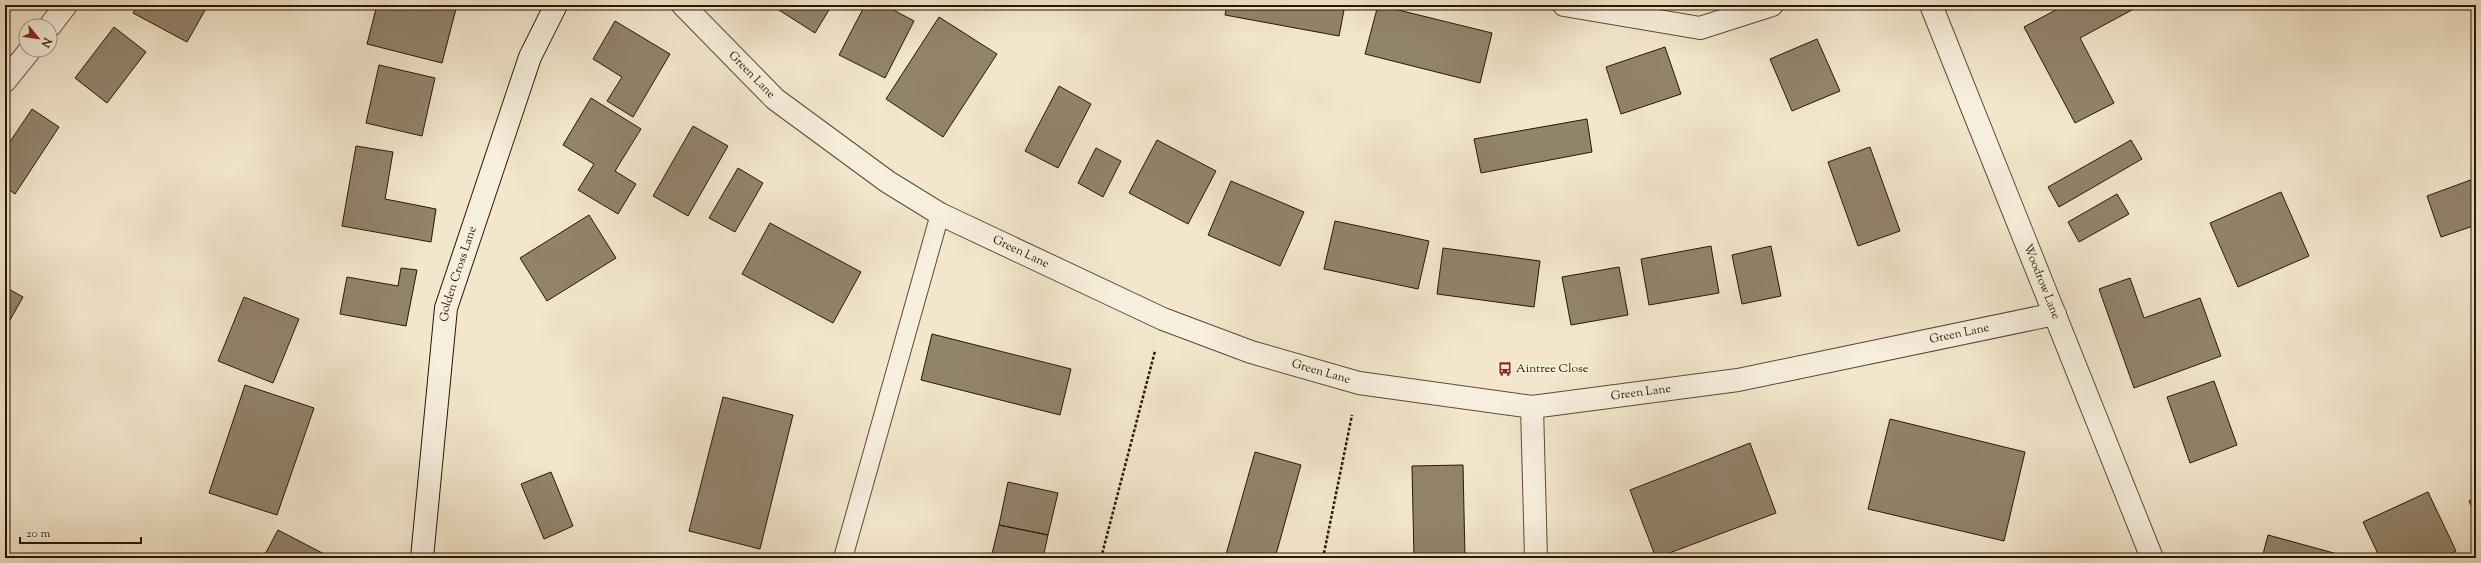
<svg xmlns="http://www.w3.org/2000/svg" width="2481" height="563" font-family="'Sorts Mill Goudy',serif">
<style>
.building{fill:#92836b;stroke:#281701}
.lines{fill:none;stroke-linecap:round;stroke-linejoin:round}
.service-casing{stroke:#5b4b34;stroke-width:20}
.minor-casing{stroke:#5b4b34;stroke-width:24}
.tertiary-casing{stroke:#5b4b34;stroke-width:24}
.secondary-casing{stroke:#281701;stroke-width:24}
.path{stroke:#281701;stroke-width:2.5;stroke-dasharray:3 2;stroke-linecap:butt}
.service{stroke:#f7efde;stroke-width:18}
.minor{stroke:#f7efde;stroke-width:22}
.tertiary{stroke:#f7efde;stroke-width:22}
.secondary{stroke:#f7efde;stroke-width:22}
.labels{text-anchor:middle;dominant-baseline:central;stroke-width:3;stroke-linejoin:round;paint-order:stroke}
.street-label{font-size:12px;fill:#281701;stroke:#f7efde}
.poi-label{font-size:12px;fill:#281701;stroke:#f7efde;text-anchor:start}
</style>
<rect width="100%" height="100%" fill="#f3e6cc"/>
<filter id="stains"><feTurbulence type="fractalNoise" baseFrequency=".005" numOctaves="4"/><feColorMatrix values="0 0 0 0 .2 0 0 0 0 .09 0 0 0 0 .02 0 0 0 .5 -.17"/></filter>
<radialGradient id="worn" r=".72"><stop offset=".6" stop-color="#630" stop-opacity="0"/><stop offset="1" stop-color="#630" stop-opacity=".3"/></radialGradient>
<path class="building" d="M 5,5 L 13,5 L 5,16 Z
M 138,5 L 208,5 L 187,42 L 133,13 Z
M 377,5 L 411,5 L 427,9 L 428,5 L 457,5 L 442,63 L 367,44 Z
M 771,5 L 832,5 L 815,33 Z
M 865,5 L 884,5 L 914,21 L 885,78 L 839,55 Z
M 1227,5 L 1345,5 L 1339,36 L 1225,15 Z
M 1378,5 L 1492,33 L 1480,83 L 1365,54 Z
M 2065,5 L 2141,5 L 2080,38 L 2114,103 L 2075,123 L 2024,27 Z
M 939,17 L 997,54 L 943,137 L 886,99 Z
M 615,21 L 670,54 L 633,117 L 607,101 L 622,77 L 593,59 Z
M 114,27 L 146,52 L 107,103 L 75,78 Z
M 1817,39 L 1840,91 L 1792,111 L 1770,59 Z
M 1665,47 L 1681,94 L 1621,114 L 1606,67 Z
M 379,65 L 435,78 L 422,136 L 366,123 Z
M 1059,86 L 1091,104 L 1058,168 L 1025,151 Z
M 591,98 L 641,129 L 615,171 L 636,184 L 618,214 L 578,190 L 594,164 L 563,145 Z
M 32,109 L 59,127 L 15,194 L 5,187 L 5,149 Z
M 1587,119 L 1592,152 L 1481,173 L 1474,139 Z
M 693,126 L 728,146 L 688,216 L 653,196 Z
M 1157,140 L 1216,171 L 1188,224 L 1129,193 Z
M 2131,140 L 2142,159 L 2059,207 L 2048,187 Z
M 356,146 L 393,152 L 385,199 L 436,209 L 431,242 L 342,226 Z
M 1870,147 L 1900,231 L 1858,246 L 1828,162 Z
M 1096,148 L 1121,161 L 1103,197 L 1078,183 Z
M 738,168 L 763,183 L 735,232 L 709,218 Z
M 2476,178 L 2476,225 L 2441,237 L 2427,196 Z
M 1231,181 L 1304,212 L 1280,266 L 1208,235 Z
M 2281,192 L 2309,256 L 2238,287 L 2210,223 Z
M 2117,194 L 2129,214 L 2079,242 L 2068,222 Z
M 589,215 L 616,258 L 547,301 L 520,258 Z
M 1335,221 L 1429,241 L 1418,289 L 1324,269 Z
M 770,223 L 861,272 L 833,323 L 742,274 Z
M 1711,246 L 1719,293 L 1649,305 L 1641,259 Z
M 1771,246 L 1781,296 L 1742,304 L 1732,255 Z
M 1443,248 L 1540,261 L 1534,307 L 1437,294 Z
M 1619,267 L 1628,315 L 1571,325 L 1562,277 Z
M 401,268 L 417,270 L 406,326 L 340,314 L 347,277 L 398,286 Z
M 2130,278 L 2144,318 L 2200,298 L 2221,356 L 2134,388 L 2099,289 Z
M 5,287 L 23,297 L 5,329 Z
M 244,297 L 299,319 L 273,383 L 218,361 Z
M 932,334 L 1071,369 L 1060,415 L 921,380 Z
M 2214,381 L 2237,445 L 2190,463 L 2167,397 Z
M 245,385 L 314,408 L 277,515 L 209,493 Z
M 723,397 L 793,415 L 760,549 L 689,531 Z
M 1890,419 L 2025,452 L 2004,541 L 1868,509 Z
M 1750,443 L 1776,513 L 1656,558 L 1630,490 Z
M 1255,452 L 1301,465 L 1275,558 L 1225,558 Z
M 1463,465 L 1465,558 L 1414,558 L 1412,466 Z
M 551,472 L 573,526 L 544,539 L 521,484 Z
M 1008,482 L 1058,493 L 1048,535 L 999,525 Z
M 2428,492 L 2456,551 L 2441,558 L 2380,558 L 2363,522 Z
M 2476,497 L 2476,516 L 2469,501 Z
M 999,525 L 1048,535 L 1043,558 L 991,558 Z
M 278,530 L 332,558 L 263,558 Z
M 2268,535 L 2341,555 L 2340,558 L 2262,558 Z"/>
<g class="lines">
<defs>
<path id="service" d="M 843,558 L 940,214"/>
<g id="minor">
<path id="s1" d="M 683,5 L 775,99 L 888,182 L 940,214 L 1163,319 L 1251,352 L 1359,383 L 1532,407 L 1738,380 L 2055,314"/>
<path d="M 1564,5 L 1700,28 L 1772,5"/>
<path d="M 50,26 L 66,5"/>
<path d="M 5,81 L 30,50"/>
<path d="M 1532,407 L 1536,558"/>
</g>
<g id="tertiary">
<path id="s2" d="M 1931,5 L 2152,558"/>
</g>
<g id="secondary">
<path id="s3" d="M 422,558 L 446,308 L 530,57 L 556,5"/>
</g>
</defs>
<use href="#service" class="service-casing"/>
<use href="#minor" class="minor-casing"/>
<use href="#tertiary" class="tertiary-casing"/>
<use href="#secondary" class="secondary-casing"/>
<path class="path" d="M 1101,558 L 1155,351
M 1323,558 L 1352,415"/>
<use href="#service" class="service"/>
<use href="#minor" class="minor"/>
<use href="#tertiary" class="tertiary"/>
<use href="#secondary" class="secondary"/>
</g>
<defs>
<symbol id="bus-bare" viewBox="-9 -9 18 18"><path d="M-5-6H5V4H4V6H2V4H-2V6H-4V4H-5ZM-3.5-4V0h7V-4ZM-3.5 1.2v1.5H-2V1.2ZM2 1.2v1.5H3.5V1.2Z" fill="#8f2418" stroke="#f7efde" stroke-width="2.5" paint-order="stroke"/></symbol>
</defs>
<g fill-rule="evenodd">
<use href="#bus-bare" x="1495" y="359" width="20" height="20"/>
</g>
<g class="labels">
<g class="street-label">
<text stroke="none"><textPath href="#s1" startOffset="98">Green Lane</textPath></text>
<text stroke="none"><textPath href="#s1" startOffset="422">Green Lane</textPath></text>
<text stroke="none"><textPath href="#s3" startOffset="287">Golden Cross Lane</textPath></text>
<text stroke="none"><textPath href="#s2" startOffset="298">Woodrow Lane</textPath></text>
<text stroke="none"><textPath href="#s1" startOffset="1394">Green Lane</textPath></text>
<text stroke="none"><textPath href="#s1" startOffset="746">Green Lane</textPath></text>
<text stroke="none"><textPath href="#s1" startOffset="1070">Green Lane</textPath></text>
</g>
<g class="poi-label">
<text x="1516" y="369">Aintree Close</text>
</g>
</g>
<rect width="2481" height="563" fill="none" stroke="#f3e6cc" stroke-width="20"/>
<rect x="6" y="6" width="2469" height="551" fill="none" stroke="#281701" stroke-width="2"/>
<rect x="10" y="10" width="2461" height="543" fill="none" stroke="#281701"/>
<g transform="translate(38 38) rotate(119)"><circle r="19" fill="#f7efde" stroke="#a49986"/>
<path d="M0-3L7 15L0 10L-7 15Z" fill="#8f2418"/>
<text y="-6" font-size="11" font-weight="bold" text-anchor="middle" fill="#281701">N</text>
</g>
<path d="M20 537v6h121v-6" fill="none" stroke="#281701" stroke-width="2"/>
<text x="26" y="537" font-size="12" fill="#281701" stroke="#f7efde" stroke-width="3" paint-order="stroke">20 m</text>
<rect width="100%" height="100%" filter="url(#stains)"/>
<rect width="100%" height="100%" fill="url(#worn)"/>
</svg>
